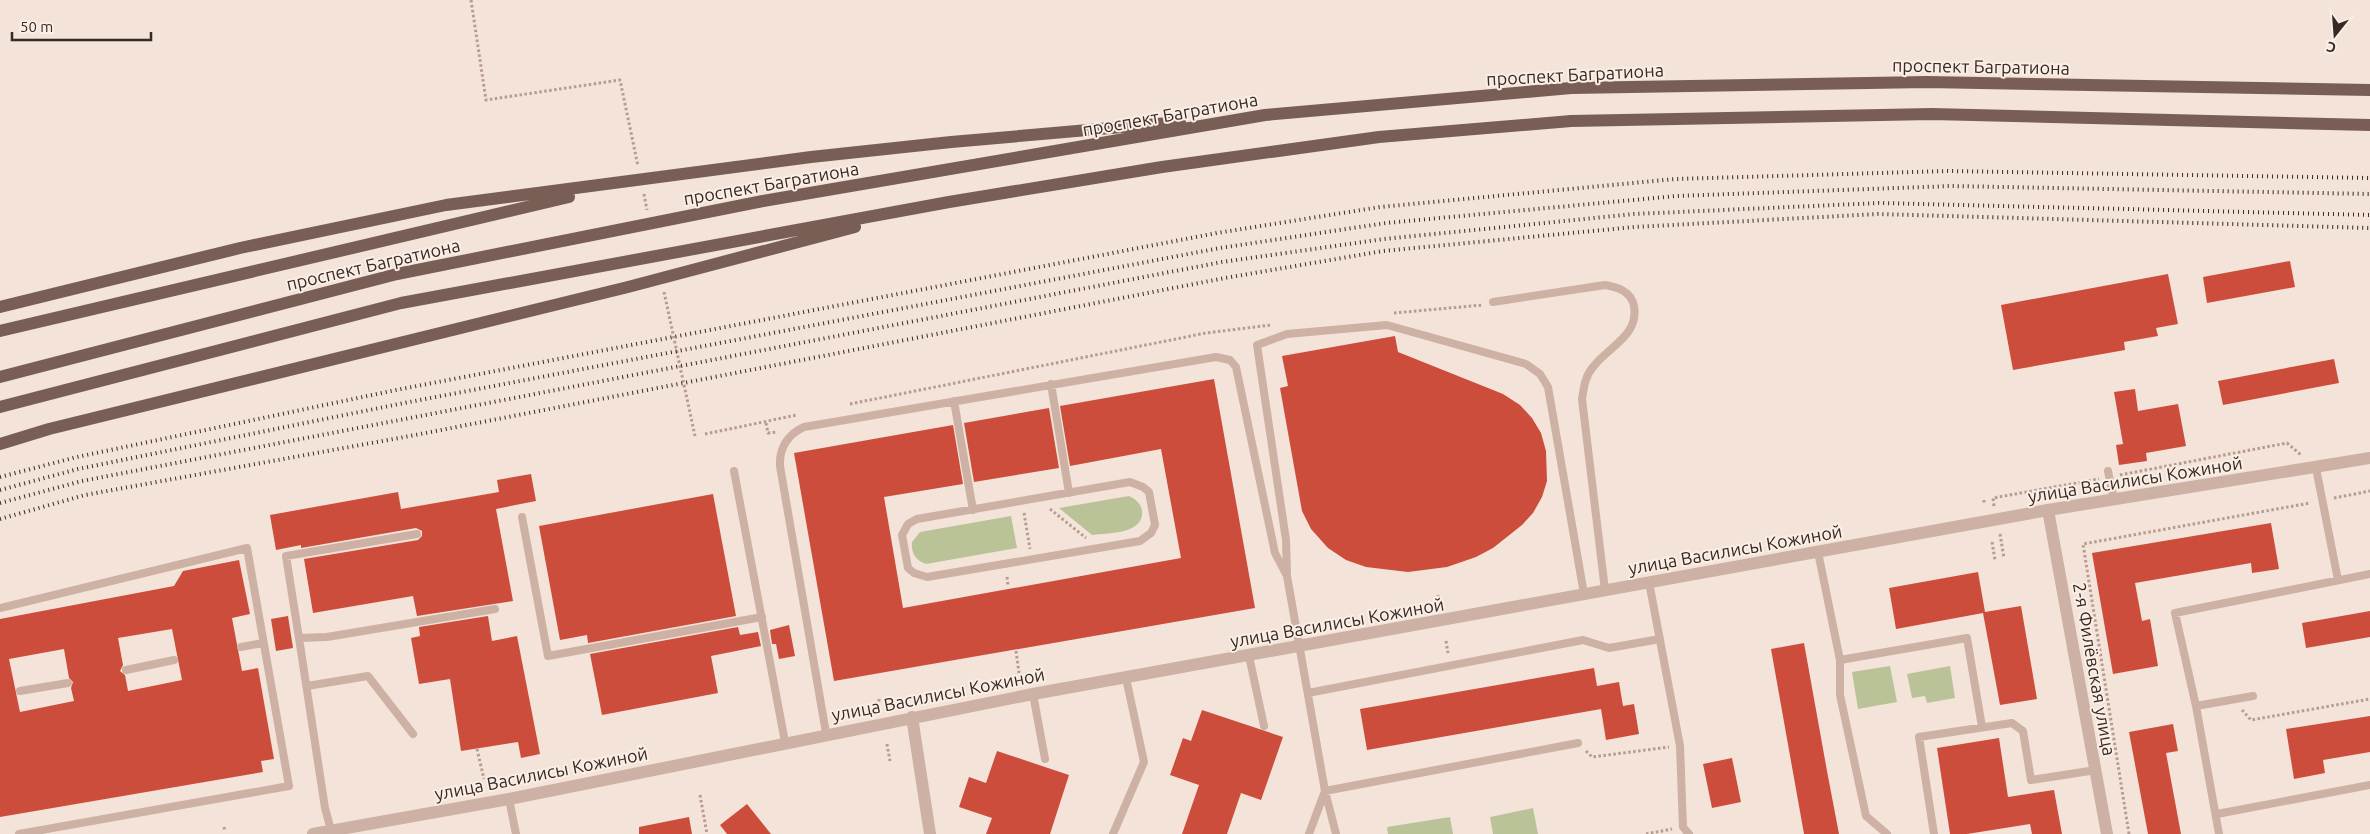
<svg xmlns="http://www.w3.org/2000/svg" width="2370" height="834" font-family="Ubuntu,sans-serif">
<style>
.green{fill:#bac398}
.building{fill:#cd4d3c;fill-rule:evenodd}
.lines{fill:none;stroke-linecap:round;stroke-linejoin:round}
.path{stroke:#b79b8e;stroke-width:3;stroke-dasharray:2.5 2.5;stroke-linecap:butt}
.service{stroke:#ccb1a4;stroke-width:8}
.minor{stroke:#ccb1a4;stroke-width:12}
.tertiary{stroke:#ccb1a4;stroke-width:12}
.primary{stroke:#795e56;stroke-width:12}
.rail{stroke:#362926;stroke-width:4;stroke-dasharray:1 4;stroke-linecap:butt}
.labels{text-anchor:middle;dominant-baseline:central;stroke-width:4;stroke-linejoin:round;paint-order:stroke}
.street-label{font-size:18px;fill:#362926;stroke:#faeee5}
</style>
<rect width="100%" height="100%" fill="#f3e3d9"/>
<path class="green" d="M 1129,496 C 1137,500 1143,505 1142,515 C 1140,534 1107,533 1092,535 L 1059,508 Z
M 1011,516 L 1017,548 L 926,564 C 915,560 911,553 912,542 L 920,532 Z
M 1890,666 L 1897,702 L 1858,709 L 1852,672 Z
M 1950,666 L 1955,698 L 1927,703 L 1925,696 L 1912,698 L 1907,674 Z
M 1533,808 L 1538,834 L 1493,834 L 1490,817 Z
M 1450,817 L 1453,834 L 1388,834 L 1387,827 Z"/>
<path class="building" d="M 2290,261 L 2295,287 L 2207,303 L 2203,277 Z
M 2168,274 L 2178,324 L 2156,328 L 2158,336 L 2124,342 L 2125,350 L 2013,370 L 2001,305 Z
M 1395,336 L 1398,352 L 1503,394 L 1520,405 L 1532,418 L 1541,433 L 1546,451 L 1547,481 L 1542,497 L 1533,513 L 1522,525 L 1493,548 L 1476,557 L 1447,567 L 1408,572 L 1366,567 L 1346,560 L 1328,548 L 1311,529 L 1302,511 L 1280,388 L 1288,386 L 1282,356 Z
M 2334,359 L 2339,383 L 2223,405 L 2218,381 Z
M 1214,379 L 1255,608 L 834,681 L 794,453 L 953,425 L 963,484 L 884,497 L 903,608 L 1181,558 L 1161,449 L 1070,466 L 1060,406 Z
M 2135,389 L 2138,411 L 2178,404 L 2186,446 L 2146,453 L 2147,461 L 2119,465 L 2116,445 L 2123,444 L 2114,392 Z
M 1049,408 L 1059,468 L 974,482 L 964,423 Z
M 531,474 L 536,501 L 496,509 L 513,601 L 417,616 L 413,596 L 313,613 L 304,559 L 418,540 L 422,536 L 422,531 L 416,528 L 301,548 L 301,545 L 276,550 L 270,515 L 398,492 L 401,509 L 499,492 L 497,480 Z
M 713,494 L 736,616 L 588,643 L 587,635 L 560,640 L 539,526 Z
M 2271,523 L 2279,569 L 2252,573 L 2251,563 L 2135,583 L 2142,621 L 2150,619 L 2158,666 L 2113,674 L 2092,553 Z
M 239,560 L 250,614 L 232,618 L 242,671 L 258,668 L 274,759 L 261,761 L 263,772 L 0,817 L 0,619 L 174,586 L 183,571 ZM 172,629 L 182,680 L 128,691 L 125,675 L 120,671 L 123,665 L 118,638 ZM 64,649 L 69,678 L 73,682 L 71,688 L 74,701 L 20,712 L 9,659 Z
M 1978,572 L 1985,612 L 2021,606 L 2037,699 L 2000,705 L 1983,613 L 1896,629 L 1889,588 Z
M 2370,611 L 2370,637 L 2306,648 L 2302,623 Z
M 288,616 L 293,648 L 276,651 L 271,619 Z
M 488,616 L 492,641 L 517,636 L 540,754 L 521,758 L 518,742 L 461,751 L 450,679 L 419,684 L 411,638 L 420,636 L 419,627 Z
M 789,625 L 795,656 L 779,659 L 776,644 L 772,644 L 770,630 Z
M 738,627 L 740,635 L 758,632 L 761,646 L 711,656 L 718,693 L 602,715 L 590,654 Z
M 1804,643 L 1827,771 L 1839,834 L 1804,834 L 1771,649 Z
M 1594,668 L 1597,686 L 1619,682 L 1623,706 L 1634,704 L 1639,734 L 1606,740 L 1601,709 L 1367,750 L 1360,709 Z
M 1202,710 L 1283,737 L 1261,800 L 1241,793 L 1227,834 L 1182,834 L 1199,785 L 1170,775 L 1183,738 L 1191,741 Z
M 2370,716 L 2370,752 L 2323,760 L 2325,773 L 2294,779 L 2286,729 Z
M 2173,724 L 2178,751 L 2166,753 L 2181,834 L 2148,834 L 2129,732 Z
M 1999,738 L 2008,797 L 2054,790 L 2062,834 L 2032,834 L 2030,824 L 1967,834 L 1950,834 L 1937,748 Z
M 997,751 L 1069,775 L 1050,834 L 986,834 L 992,818 L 959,807 L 969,777 L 986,783 Z
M 1732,758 L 1741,802 L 1712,808 L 1703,764 Z
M 747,804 L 771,834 L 727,834 L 720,825 Z
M 689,817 L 692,834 L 639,834 L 639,827 Z"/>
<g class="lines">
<path class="path" d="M 471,0 L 486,100 L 620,80 L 638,166
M 644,194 L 647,210
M 664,292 L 695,436
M 1394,313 L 1483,305
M 850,404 L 1206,333 L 1271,325
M 766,423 L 768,433 L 777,432
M 705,434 L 797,415
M 2120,475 L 2287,443 L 2301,455
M 2334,498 L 2370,491
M 1984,500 L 1984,503
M 1994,506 L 1993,498 L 2099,479
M 1050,509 L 1086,538
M 1024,513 L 1030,549
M 2000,534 L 2004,558
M 1992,542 L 1995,560
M 1007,577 L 1008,586
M 1438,595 L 1439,601
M 1446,641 L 1448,653
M 1016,651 L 1019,673
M 879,699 L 879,704
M 2242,710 L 2251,720 L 2370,699
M 887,744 L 890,761
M 477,749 L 484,779
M 1586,751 L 1592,757 L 1669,747
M 700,795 L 707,834
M 224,827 L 225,831
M 1646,834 L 1672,829
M 2129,834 L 2083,544 L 2310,503"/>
<path class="service" d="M 1493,302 L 1605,285 C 1617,287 1631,291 1634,306 C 1639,336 1609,346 1593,367 C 1585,376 1584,387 1582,399 L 1605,590
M 1051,384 L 1069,493
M 954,401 L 973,510
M 2316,468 L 2338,580
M 734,471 L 785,742
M 2108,471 L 2114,500
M 1130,482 L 1143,487 L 1149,492 L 1155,525 L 1151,533 L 1140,541 L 927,577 L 914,573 L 908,568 L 902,535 L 908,524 L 917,519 Z
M 522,517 L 548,656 L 762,617
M 1818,552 L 1840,660 L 1840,695 L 1866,816 L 1887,834
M 1287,573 L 1286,540 L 1257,345 L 1287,334 L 1387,325 L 1526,364 L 1540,374 L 1548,387 L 1584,594
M 1649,582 L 1680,746 L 1683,827 L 1689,834
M 0,608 L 247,548 L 289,786 L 19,834
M 299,638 L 286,556 L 417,534
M 241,647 L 263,643
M 1249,656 L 1264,726
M 1840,660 L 1967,638 L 1982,727
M 126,670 L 174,660
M 307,686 L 368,676 L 413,734
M 20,691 L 68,683
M 1308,693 L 1583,640 L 1609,648 L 1660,639
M 1033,694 L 1045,759
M 2196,706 L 2253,696
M 826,733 L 780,466 C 779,448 788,434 804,427 L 1216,357 L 1230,360 L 1236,367 L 1275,553 L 1287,576 L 1325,791 L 1336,834
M 509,799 L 516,834
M 2217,814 L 2370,785
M 331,830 L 325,808 L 299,638 L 327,637 L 495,609
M 1113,834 L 1144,762 L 1126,678
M 1309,834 L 1325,791 L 1578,743
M 1934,834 L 1919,737 L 2012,723 L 2023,731 L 2031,780 L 2096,770
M 2219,834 L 2196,706 L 2175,613 L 2370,574"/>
<path class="minor" d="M 2048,510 L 2107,834
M 912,717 L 930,834"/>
<path class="tertiary" d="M 313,834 L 509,799 L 1033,694 L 2048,510 L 2370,458"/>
<path class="primary" d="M 0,307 L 240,248 L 446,205 L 811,157 L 951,142 L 1180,122
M 0,331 L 569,197
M 0,377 L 397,274 L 763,201 L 1265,115 L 1571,88 L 1927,82 L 2370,90
M 0,407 L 401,303 L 949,202 L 1162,167 L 1379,137 L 1571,121 L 1932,114 L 2370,125
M 0,444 L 49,429 L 628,287 L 855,227"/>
<path class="rail" d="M 0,477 L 77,457 L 396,390 L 1217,233 L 1380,207 L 1675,179 L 1948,171 L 2370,178
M 0,490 L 78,469 L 399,404 L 1220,248 L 1386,223 L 1676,196 L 1951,186 L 2370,194
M 0,503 L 82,481 L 1222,262 L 1384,239 L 1634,214 L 1879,203 L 2370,215
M 0,519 L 85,495 L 410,436 L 1225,278 L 1383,251 L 1634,227 L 1878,214 L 2370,228"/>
</g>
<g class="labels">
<g class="street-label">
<text transform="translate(1981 66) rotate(1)">проспект Багратиона</text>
<text transform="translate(1575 74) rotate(-3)">проспект Багратиона</text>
<text transform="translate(1170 114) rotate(-10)">проспект Багратиона</text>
<text transform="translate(771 183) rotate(-10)">проспект Багратиона</text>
<text transform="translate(373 264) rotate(-13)">проспект Багратиона</text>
<text transform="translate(2135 479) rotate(-9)">улица Василисы Кожиной</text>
<text transform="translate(1735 549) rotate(-10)">улица Василисы Кожиной</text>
<text transform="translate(1337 622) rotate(-10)">улица Василисы Кожиной</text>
<text transform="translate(2095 669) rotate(80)">2-я Филёвская улица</text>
<text transform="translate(938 694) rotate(-11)">улица Василисы Кожиной</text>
<text transform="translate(541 773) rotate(-11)">улица Василисы Кожиной</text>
</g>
</g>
<g transform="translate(2335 35) rotate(197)" stroke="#faeee5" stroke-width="4" paint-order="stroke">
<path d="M0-4L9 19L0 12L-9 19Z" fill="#362926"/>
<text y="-8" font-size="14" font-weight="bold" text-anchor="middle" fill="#362926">С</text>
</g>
<path d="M12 32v8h139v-8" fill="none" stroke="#362926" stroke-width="2.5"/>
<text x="20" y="32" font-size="15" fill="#362926" stroke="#faeee5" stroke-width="4" paint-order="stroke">50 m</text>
</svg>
